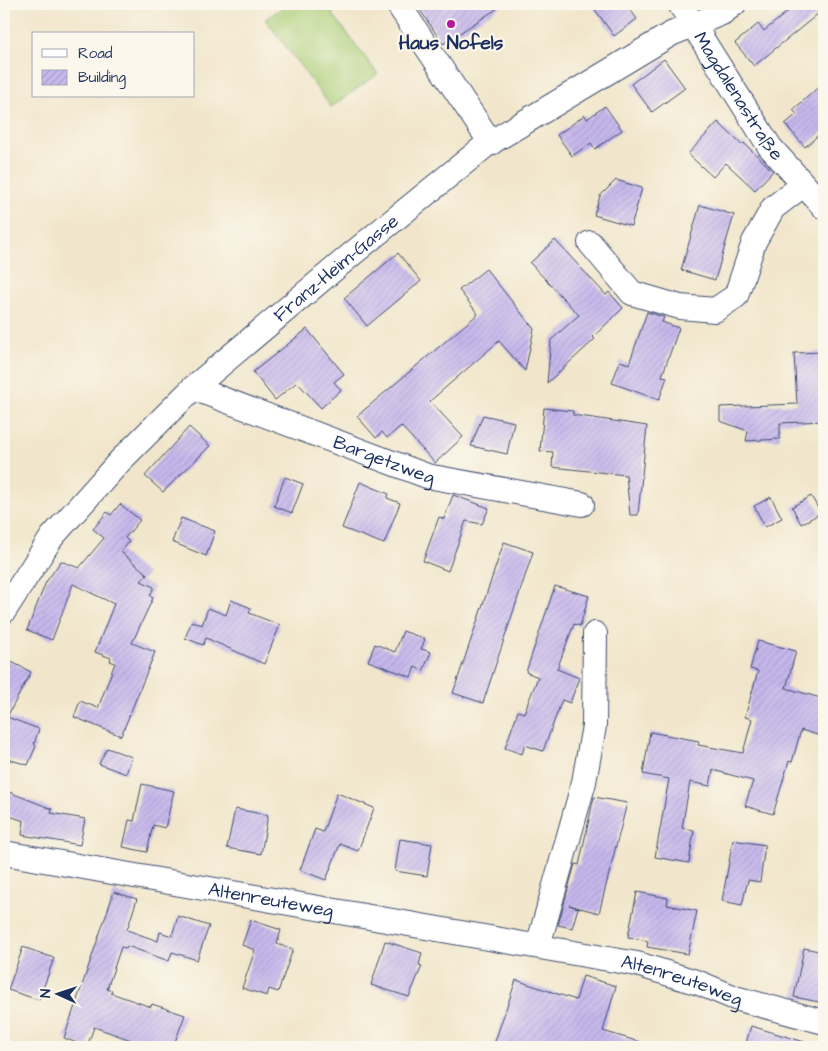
<svg xmlns="http://www.w3.org/2000/svg" width="828" height="1051" font-family="'Architects Daughter',sans-serif">
<style>
.garden{fill:#abce78;stroke:#637e6b}
.building{fill:url(#building-hatch)}
.lines{fill:none;stroke-linecap:round;stroke-linejoin:round}
.minor-casing{stroke:#3b4a6e;stroke-width:26}
.minor{stroke:#fff;stroke-width:24}
.poi-dot{fill:#b5179e;stroke:#fbf7ec;stroke-width:2}
.labels{text-anchor:middle;dominant-baseline:central;stroke-width:4.5;stroke-linejoin:round;paint-order:stroke}
.poi-label{font-size:19px;font-weight:bold;fill:#1b2f5e;stroke:#fbf7ec}
.street-label{font-size:19px;fill:#1b2f5e;stroke:#fbf7ec}
</style>
<defs>
<pattern id="building-hatch" width="6" height="6" patternUnits="userSpaceOnUse" patternTransform="scale(1.25)"><rect width="6" height="6" fill="#c7b8ec"/><path d="M-1 1l2-2M0 6l6-6M5 7l2-2" fill="none" stroke="#aa9ecd"/></pattern>
</defs>
<rect width="100%" height="100%" fill="#fbf7ec"/>
<filter id="ink" filterUnits="userSpaceOnUse"><feTurbulence type="fractalNoise" baseFrequency=".02" numOctaves="2"/><feDisplacementMap in="SourceGraphic" scale="10" xChannelSelector="R" yChannelSelector="G"/><feConvolveMatrix kernelMatrix="1 2 1 2 8 2 1 2 1" color-interpolation-filters="sRGB"/></filter>
<filter id="wash" filterUnits="userSpaceOnUse"><feTurbulence type="fractalNoise" baseFrequency=".0096" numOctaves="4" result="noise"/><feDisplacementMap in="SourceGraphic" scale="20" xChannelSelector="R" yChannelSelector="G"/><feGaussianBlur stdDeviation="1.12" result="paint"/><feColorMatrix in="noise" values="0 0 0 0 0 0 0 0 0 0 0 0 0 0 0 0 0 1.4 0 .05"/><feComposite in="paint" operator="in"/></filter>
<g filter="url(#wash)">
<rect width="100%" height="100%" fill="#f1e6cb"/>
<path class="garden" d="M 288,4 L 325,4 L 378,74 L 331,107 L 265,19 Z"/>
<g id="blocks">
<path class="building" d="M 416,4 L 504,4 L 443,44 Z
M 591,4 L 626,4 L 637,19 L 614,36 Z
M 797,4 L 824,4 L 824,9 L 754,66 L 735,43 L 758,24 L 764,31 Z
M 664,59 L 685,88 L 652,112 L 631,84 Z
M 824,82 L 824,130 L 805,147 L 785,124 L 797,114 L 793,110 Z
M 605,106 L 622,130 L 595,149 L 591,143 L 572,156 L 557,135 L 585,115 L 587,119 Z
M 718,122 L 742,145 L 744,143 L 773,171 L 755,190 L 726,163 L 713,177 L 688,154 Z
M 616,180 L 642,188 L 631,226 L 594,215 L 600,196 Z
M 700,205 L 734,215 L 715,280 L 681,270 Z
M 555,240 L 606,295 L 609,292 L 623,308 L 593,337 L 595,339 L 547,383 L 551,340 L 579,315 L 530,263 Z
M 398,253 L 421,281 L 367,326 L 344,298 Z
M 486,269 L 534,329 L 525,371 L 499,341 L 430,401 L 463,437 L 435,463 L 401,426 L 387,438 L 382,432 L 376,438 L 357,416 L 478,314 L 459,290 Z
M 647,312 L 664,317 L 662,322 L 679,328 L 662,376 L 667,377 L 659,400 L 612,383 L 620,361 L 629,364 Z
M 307,329 L 344,374 L 334,382 L 341,390 L 321,408 L 297,382 L 275,400 L 253,372 Z
M 824,352 L 824,421 L 780,423 L 780,439 L 746,441 L 748,431 L 720,421 L 720,407 L 797,404 L 794,353 Z
M 544,408 L 573,411 L 573,415 L 647,426 L 638,515 L 630,515 L 626,475 L 552,467 L 553,452 L 540,451 Z
M 483,415 L 514,422 L 507,454 L 471,446 Z
M 189,427 L 210,446 L 163,492 L 145,476 Z
M 285,477 L 303,484 L 292,513 L 274,506 Z
M 360,482 L 389,494 L 387,498 L 400,503 L 384,544 L 342,528 Z
M 453,495 L 489,508 L 482,524 L 466,521 L 448,571 L 423,561 L 439,517 L 444,519 Z
M 811,496 L 821,513 L 801,524 L 792,507 Z
M 771,497 L 782,518 L 765,527 L 754,506 Z
M 120,504 L 140,520 L 125,538 L 129,542 L 121,552 L 147,574 L 141,581 L 154,587 L 150,596 L 153,598 L 132,643 L 155,652 L 121,736 L 74,717 L 80,701 L 98,708 L 115,663 L 110,661 L 111,658 L 95,652 L 114,604 L 73,584 L 52,640 L 27,630 L 46,582 L 61,561 L 79,568 L 104,538 L 93,529 L 107,512 L 111,515 Z
M 181,518 L 215,531 L 206,556 L 172,542 Z
M 504,542 L 533,552 L 483,703 L 453,693 Z
M 555,586 L 589,596 L 580,626 L 574,624 L 557,669 L 579,678 L 570,703 L 562,700 L 543,751 L 525,745 L 522,754 L 505,748 L 518,711 L 524,713 L 538,677 L 526,672 Z
M 231,600 L 251,608 L 249,613 L 280,625 L 264,664 L 206,638 L 203,645 L 185,638 L 192,621 L 202,625 L 208,608 L 226,615 Z
M 403,631 L 425,639 L 421,649 L 431,652 L 423,671 L 415,667 L 411,677 L 368,661 L 375,644 L 395,652 Z
M 758,641 L 796,651 L 786,688 L 824,699 L 824,737 L 801,730 L 792,762 L 789,761 L 773,814 L 745,806 L 753,781 L 713,770 L 710,786 L 690,782 L 682,828 L 694,830 L 689,863 L 655,857 L 669,779 L 643,774 L 650,732 L 699,741 L 698,745 L 743,753 L 752,719 L 745,717 L 758,671 L 750,669 Z
M 4,658 L 31,672 L 7,717 L 39,729 L 34,744 L 36,746 L 28,765 L 4,758 Z
M 107,748 L 132,757 L 126,774 L 99,764 Z
M 142,784 L 174,791 L 165,828 L 153,825 L 147,852 L 123,847 L 129,820 L 134,821 Z
M 4,790 L 52,809 L 51,813 L 85,819 L 80,845 L 22,835 L 24,821 L 4,814 Z
M 337,793 L 374,808 L 358,851 L 340,844 L 326,880 L 300,870 L 315,829 L 323,832 Z
M 594,797 L 627,803 L 599,913 L 569,905 L 578,908 L 572,928 L 558,925 L 575,864 L 579,865 Z
M 235,809 L 268,815 L 261,854 L 227,848 Z
M 400,839 L 432,844 L 427,876 L 395,871 Z
M 733,840 L 765,845 L 760,882 L 748,880 L 742,905 L 722,901 Z
M 114,892 L 137,899 L 127,930 L 158,941 L 160,932 L 172,936 L 178,916 L 209,926 L 197,960 L 172,952 L 169,961 L 127,946 L 126,948 L 121,947 L 107,989 L 112,991 L 111,993 L 151,1007 L 152,1004 L 185,1015 L 173,1047 L 151,1047 L 94,1027 L 87,1047 L 64,1038 Z
M 637,892 L 668,898 L 667,905 L 697,911 L 688,954 L 647,947 L 648,941 L 628,937 Z
M 251,920 L 281,930 L 277,944 L 293,949 L 278,992 L 269,989 L 267,996 L 242,988 L 255,950 L 242,945 Z
M 385,941 L 422,953 L 419,965 L 422,966 L 409,997 L 371,985 Z
M 23,947 L 54,958 L 39,1000 L 8,990 Z
M 804,948 L 824,952 L 824,1003 L 794,997 Z
M 583,976 L 616,986 L 603,1031 L 643,1043 L 642,1047 L 493,1047 L 516,980 L 576,1000 Z
M 751,1026 L 808,1043 L 808,1047 L 760,1047 L 746,1043 Z"/>
</g>
</g>
<g filter="url(#ink)">
<use href="#blocks" fill-opacity="0" stroke="#3b4a6e" stroke-width="1"/>
<g class="lines">
<defs>
<g id="minor">
<path d="M 398,4 L 491,143"/>
<path id="s1" d="M 680,4 L 770,147 L 824,207"/>
<path d="M 590,243 L 632,293 L 680,307 L 715,310 L 736,296 L 754,242 L 773,208 L 803,185"/>
<path id="s2" d="M 193,388 L 427,476 L 582,504"/>
<path id="s3" d="M 4,611 L 52,537 L 120,461 L 193,388 L 352,254 L 485,146 L 671,34 L 722,13 L 734,4"/>
<path id="s4" d="M 4,853 L 637,964 L 699,983 L 735,998 L 824,1022"/>
<path d="M 538,946 L 584,782 L 594,726 L 595,634"/>
</g>
</defs>
<use href="#minor" class="minor-casing"/>
<use href="#minor" class="minor"/>
</g>
</g>
<circle class="poi-dot" cx="451" cy="24" r="5"/>
<g class="labels">
<g class="poi-label">
<text x="451" y="43">Haus Nofels</text>
</g>
<g class="street-label">
<text stroke="none"><textPath href="#s1" startOffset="109">Magdalenastraße</textPath></text>
<text stroke="none"><textPath href="#s3" startOffset="480">Franz-Heim-Gasse</textPath></text>
<text stroke="none"><textPath href="#s2" startOffset="204">Bargetzweg</textPath></text>
<text stroke="none"><textPath href="#s4" startOffset="271">Altenreuteweg</textPath></text>
<text stroke="none"><textPath href="#s4" startOffset="690">Altenreuteweg</textPath></text>
</g>
</g>
<rect width="828" height="1051" fill="none" stroke="#fbf7ec" stroke-width="20"/>
<rect x="32" y="32" width="162" height="65" fill="#fbf7ec" stroke="#a1a7b3"/>
<rect x="42" y="49" width="25" height="8" fill="#ffffff" stroke="#a1a7b3"/>
<text x="78" y="58" font-size="15" fill="#1b2f5e">Road</text>
<rect x="42" y="70" width="25" height="15" fill="url(#building-hatch)" stroke="#a1a7b3"/>
<text x="78" y="82" font-size="15" fill="#1b2f5e">Building</text>
<g transform="translate(58 994) rotate(273)" stroke="#fbf7ec" stroke-width="4" paint-order="stroke">
<path d="M0-4L9 19L0 12L-9 19Z" fill="#1b2f5e"/>
<text y="-8" font-size="14" font-weight="bold" text-anchor="middle" fill="#1b2f5e">N</text>
</g>
</svg>
